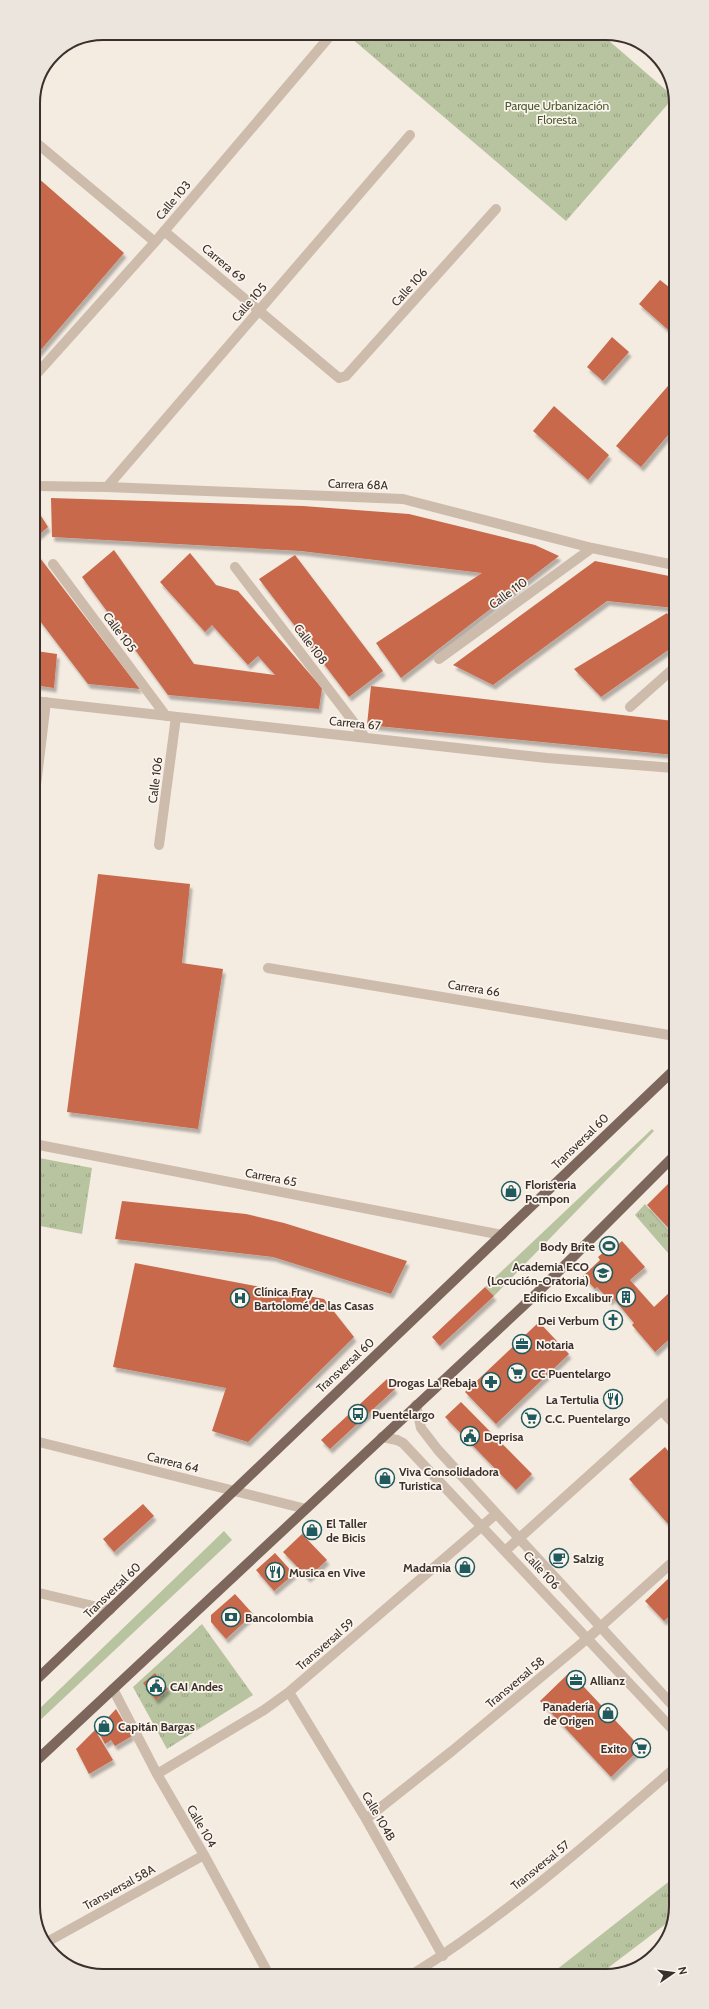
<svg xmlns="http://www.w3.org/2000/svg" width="709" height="2009" font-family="Cabin,sans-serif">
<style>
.grass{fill:#b8c4a0}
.park{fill:url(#park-tufts)}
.building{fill:#c8694b;filter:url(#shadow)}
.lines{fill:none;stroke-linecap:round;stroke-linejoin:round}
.minor{stroke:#cdbbac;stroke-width:10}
.major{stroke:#7d675c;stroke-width:10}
.labels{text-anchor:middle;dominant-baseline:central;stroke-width:3.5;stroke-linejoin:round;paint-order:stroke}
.park-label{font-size:12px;fill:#4a5a2e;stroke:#fbf5ee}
.street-label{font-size:12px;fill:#3b302b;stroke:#fbf5ee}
.poi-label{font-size:12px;font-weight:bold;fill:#3b302b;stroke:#fbf5ee;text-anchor:start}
.rim{fill:none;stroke:#3b302b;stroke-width:2}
</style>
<defs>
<pattern id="park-tufts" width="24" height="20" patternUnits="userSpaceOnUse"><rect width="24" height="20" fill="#b8c4a0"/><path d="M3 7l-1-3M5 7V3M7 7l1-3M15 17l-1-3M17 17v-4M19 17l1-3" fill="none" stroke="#97a083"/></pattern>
<filter id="shadow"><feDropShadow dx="2.5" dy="4.5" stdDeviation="1" flood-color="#0004"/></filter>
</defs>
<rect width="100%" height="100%" fill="#f4ebe1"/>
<path class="grass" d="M 652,1129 L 654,1131 L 494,1296 L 485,1287 Z
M 224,1531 L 232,1540 L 35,1725 L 35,1713 Z"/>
<path class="park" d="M 600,33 L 674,97 L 566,221 L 351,38 L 353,36 Z
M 34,1157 L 92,1168 L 82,1234 L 35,1225 Z
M 645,1204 L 675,1238 L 675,1261 L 635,1215 Z
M 202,1624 L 253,1695 L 167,1749 L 133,1687 Z
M 676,1876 L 676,1906 L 671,1920 L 600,1974 L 551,1974 Z"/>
<path class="building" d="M 37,177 L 124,253 L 33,359 L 33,182 Z
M 660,280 L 674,291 L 674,335 L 639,304 Z
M 612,337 L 629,352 L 603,381 L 587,367 Z
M 674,379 L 674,428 L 641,467 L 616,446 Z
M 554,406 L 609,455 L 588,480 L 533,431 Z
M 51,498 L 303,506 L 409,514 L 535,545 L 559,556 L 401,678 L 376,643 L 482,573 L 301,551 L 52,537 Z
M 34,505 L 48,527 L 34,539 Z
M 114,550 L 194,664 L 275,675 L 258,656 L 248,665 L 212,625 L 205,632 L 160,582 L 190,553 L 216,585 L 238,591 L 322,688 L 319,709 L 168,695 L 82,577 Z
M 37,554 L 140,689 L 88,684 L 34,613 L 34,557 Z
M 295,555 L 383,671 L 349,697 L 259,579 Z
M 595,561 L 674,577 L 674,608 L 607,601 L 493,685 L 453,665 Z
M 667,613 L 674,622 L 674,646 L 601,697 L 574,669 Z
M 34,643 L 36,651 L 57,654 L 54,688 L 34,685 Z
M 371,686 L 674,721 L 674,755 L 367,725 Z
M 98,874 L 190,884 L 182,963 L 223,969 L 198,1129 L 67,1112 Z
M 675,1177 L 675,1235 L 647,1205 Z
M 122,1201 L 246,1214 L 284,1223 L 407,1261 L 391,1294 L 273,1257 L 115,1239 Z
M 622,1241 L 645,1267 L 630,1280 L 654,1307 L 671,1291 L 675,1296 L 675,1334 L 655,1352 L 632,1325 L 634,1323 L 613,1298 L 610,1301 L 597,1287 L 595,1289 L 583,1276 L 600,1260 L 598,1257 L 605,1251 L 607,1254 Z
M 135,1263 L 324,1299 L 354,1337 L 248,1442 L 212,1431 L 226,1388 L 113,1367 Z
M 485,1287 L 494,1296 L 440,1346 L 432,1337 Z
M 539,1322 L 569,1354 L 496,1424 L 465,1392 Z
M 387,1379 L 395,1389 L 330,1449 L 321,1440 Z
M 461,1402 L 532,1474 L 516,1490 L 445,1417 Z
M 665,1447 L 675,1460 L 675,1532 L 629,1479 Z
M 143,1504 L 154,1516 L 114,1552 L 103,1539 Z
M 302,1534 L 327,1560 L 308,1578 L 283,1552 Z
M 275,1553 L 294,1574 L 274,1591 L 256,1570 Z
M 670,1577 L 672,1580 L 676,1577 L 676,1610 L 664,1621 L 645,1601 Z
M 235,1594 L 253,1614 L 226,1639 L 211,1622 L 211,1615 Z
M 570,1672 L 641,1748 L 611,1777 L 540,1701 Z
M 155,1673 L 168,1689 L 156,1700 L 143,1683 Z
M 116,1709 L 132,1736 L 115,1746 L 111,1740 L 105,1744 L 97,1729 Z
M 95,1730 L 113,1760 L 89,1774 L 76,1749 Z"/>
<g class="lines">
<path class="minor" d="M 33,140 L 155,242
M 164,231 L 339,378 L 346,376 L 496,209
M 33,378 L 155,242 L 330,36
M 34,486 L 107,487 L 403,499 L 592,548 L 674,565
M 107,487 L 410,135
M 53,564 L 166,716
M 235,567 L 365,737
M 439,659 L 592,548
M 34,701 L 547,758 L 674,768
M 630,707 L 674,668
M 34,802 L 46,702
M 159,845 L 176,717
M 268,968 L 675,1036
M 34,1144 L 502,1235
M 416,1405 L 421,1428 L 438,1450 L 676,1709
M 662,1411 L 675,1425
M 382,1437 L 397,1440 L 403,1443 L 676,1733
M 35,1441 L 306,1509
M 505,1551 L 675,1398
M 35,1592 L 110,1610
M 113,1689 L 157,1774 L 204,1855 L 269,1975
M 289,1692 L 366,1819 L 443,1956
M 157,1774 L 264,1710 L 289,1692 L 496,1514
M 366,1819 L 452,1751 L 588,1638 L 676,1559
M 47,1942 L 204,1855
M 413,1974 C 507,1915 592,1840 676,1767"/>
<path class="major" d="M 35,1681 L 675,1069
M 35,1762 L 535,1295 L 675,1155"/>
</g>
<defs>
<symbol id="shop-ring" viewBox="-11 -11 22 22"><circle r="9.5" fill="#fbf5ee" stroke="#1f5a5e" stroke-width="1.5"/><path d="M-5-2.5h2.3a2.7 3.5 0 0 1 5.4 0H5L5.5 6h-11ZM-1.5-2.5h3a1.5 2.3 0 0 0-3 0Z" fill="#1f5a5e"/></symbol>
<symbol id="stadium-ring" viewBox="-11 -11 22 22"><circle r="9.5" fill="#fbf5ee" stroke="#1f5a5e" stroke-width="1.5"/><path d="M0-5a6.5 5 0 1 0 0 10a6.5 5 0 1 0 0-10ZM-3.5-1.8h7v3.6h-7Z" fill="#1f5a5e"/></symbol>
<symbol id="school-ring" viewBox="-11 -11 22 22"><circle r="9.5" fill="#fbf5ee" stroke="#1f5a5e" stroke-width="1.5"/><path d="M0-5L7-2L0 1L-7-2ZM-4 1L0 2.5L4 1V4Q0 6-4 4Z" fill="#1f5a5e"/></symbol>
<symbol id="building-ring" viewBox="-11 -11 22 22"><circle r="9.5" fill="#fbf5ee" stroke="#1f5a5e" stroke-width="1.5"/><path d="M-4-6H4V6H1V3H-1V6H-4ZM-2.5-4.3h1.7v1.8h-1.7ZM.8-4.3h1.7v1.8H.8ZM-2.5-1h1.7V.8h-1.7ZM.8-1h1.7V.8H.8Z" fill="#1f5a5e"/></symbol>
<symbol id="hospital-ring" viewBox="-11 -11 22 22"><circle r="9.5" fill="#fbf5ee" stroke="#1f5a5e" stroke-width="1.5"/><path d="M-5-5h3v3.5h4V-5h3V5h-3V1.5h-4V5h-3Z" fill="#1f5a5e"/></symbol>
<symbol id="church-ring" viewBox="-11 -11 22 22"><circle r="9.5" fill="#fbf5ee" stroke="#1f5a5e" stroke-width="1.5"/><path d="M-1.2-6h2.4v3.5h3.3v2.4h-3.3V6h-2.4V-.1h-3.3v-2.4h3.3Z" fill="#1f5a5e"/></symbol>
<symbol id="office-ring" viewBox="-11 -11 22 22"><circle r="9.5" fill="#fbf5ee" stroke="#1f5a5e" stroke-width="1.5"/><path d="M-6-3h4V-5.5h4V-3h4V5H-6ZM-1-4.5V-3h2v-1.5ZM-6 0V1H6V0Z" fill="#1f5a5e"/></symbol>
<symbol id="supermarket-ring" viewBox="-11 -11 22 22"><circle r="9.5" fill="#fbf5ee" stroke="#1f5a5e" stroke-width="1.5"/><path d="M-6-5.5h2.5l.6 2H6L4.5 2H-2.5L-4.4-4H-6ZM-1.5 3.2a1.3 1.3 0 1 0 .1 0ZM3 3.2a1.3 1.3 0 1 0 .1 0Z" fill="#1f5a5e"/></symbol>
<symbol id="pharmacy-ring" viewBox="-11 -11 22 22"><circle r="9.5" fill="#fbf5ee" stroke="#1f5a5e" stroke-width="1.5"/><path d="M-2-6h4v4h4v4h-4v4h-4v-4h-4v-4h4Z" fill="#1f5a5e"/></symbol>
<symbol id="restaurant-ring" viewBox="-11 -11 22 22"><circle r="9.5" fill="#fbf5ee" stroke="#1f5a5e" stroke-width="1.5"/><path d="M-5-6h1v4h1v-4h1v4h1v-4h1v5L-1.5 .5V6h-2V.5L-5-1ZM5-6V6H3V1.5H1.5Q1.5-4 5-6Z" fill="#1f5a5e"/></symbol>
<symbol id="bus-ring" viewBox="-11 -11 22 22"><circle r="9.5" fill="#fbf5ee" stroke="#1f5a5e" stroke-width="1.5"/><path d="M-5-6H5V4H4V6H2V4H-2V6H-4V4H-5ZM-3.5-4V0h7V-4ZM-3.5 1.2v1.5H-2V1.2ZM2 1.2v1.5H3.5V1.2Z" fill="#1f5a5e"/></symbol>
<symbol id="civic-ring" viewBox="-11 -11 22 22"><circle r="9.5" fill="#fbf5ee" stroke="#1f5a5e" stroke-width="1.5"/><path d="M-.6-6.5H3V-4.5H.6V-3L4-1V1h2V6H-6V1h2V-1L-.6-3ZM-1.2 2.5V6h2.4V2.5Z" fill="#1f5a5e"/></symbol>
<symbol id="cafe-ring" viewBox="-11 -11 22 22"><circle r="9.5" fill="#fbf5ee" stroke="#1f5a5e" stroke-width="1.5"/><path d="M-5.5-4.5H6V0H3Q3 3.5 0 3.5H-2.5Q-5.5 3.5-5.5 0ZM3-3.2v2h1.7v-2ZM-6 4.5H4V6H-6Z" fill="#1f5a5e"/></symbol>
<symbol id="bank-ring" viewBox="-11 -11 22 22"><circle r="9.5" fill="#fbf5ee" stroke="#1f5a5e" stroke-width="1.5"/><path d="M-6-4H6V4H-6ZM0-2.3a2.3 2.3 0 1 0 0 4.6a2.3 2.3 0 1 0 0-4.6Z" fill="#1f5a5e"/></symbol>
</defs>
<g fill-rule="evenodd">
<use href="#shop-ring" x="500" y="1180" width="22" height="22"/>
<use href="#stadium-ring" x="598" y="1235" width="22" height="22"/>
<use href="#school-ring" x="592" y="1262" width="22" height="22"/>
<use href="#building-ring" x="615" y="1286" width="22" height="22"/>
<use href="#hospital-ring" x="229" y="1287" width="22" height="22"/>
<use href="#church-ring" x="602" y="1309" width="22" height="22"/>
<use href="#office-ring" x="511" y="1333" width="22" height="22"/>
<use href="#supermarket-ring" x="506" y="1362" width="22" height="22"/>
<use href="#pharmacy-ring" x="480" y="1371" width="22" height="22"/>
<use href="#restaurant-ring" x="602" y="1388" width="22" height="22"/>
<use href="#bus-ring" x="347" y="1403" width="22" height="22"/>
<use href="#supermarket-ring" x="520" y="1407" width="22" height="22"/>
<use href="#civic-ring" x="459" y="1425" width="22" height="22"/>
<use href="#shop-ring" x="374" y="1467" width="22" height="22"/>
<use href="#shop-ring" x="301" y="1519" width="22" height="22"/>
<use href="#cafe-ring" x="548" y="1547" width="22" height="22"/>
<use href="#shop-ring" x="454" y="1556" width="22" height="22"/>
<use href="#restaurant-ring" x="264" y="1561" width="22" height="22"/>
<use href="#bank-ring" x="220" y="1606" width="22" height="22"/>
<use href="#office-ring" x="565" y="1669" width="22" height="22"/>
<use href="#civic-ring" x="145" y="1675" width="22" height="22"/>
<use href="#shop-ring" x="597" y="1702" width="22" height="22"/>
<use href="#shop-ring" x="93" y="1715" width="22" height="22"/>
<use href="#supermarket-ring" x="630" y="1737" width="22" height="22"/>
</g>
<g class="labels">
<g class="park-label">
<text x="557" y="105">Parque Urbanización<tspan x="557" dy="14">Floresta</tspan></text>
</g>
<g class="street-label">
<text transform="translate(173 200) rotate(-50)">Calle 103</text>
<text transform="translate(224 263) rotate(40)">Carrera 69</text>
<text transform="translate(409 287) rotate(-48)">Calle 106</text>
<text transform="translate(249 302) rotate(-49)">Calle 105</text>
<text transform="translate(358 484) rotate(2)">Carrera 68A</text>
<text transform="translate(508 593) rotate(-36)">Calle 110</text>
<text transform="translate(120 632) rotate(53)">Calle 105</text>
<text transform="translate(311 644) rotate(53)">Calle 108</text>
<text transform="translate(355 723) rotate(6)">Carrera 67</text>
<text transform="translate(155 780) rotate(-83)">Calle 106</text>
<text transform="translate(474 988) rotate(9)">Carrera 66</text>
<text transform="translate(580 1141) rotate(-44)">Transversal 60</text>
<text transform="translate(271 1177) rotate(11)">Carrera 65</text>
<text transform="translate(345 1365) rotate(-43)">Transversal 60</text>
<text transform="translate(173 1462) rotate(14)">Carrera 64</text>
<text transform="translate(542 1570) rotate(47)">Calle 106</text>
<text transform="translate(112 1590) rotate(-44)">Transversal 60</text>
<text transform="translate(325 1644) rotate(-41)">Transversal 59</text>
<text transform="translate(515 1682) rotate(-40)">Transversal 58</text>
<text transform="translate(379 1816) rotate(60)">Calle 104B</text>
<text transform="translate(202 1826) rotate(60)">Calle 104</text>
<text transform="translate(540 1865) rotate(-39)">Transversal 57</text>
<text transform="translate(119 1887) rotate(-29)">Transversal 58A</text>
</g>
<g class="poi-label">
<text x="525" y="1184">Floristeria<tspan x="525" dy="14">Pompon</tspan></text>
<text x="595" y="1246" text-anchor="end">Body Brite</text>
<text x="589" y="1266" text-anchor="end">Academia ECO<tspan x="589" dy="14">(Locución-Oratoria)</tspan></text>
<text x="254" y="1291">Clínica Fray<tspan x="254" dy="14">Bartolomé de las Casas</tspan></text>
<text x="612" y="1297" text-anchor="end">Edificio Excalibur</text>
<text x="599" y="1320" text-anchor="end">Dei Verbum</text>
<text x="536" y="1344">Notaria</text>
<text x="531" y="1373">CC Puentelargo</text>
<text x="477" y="1382" text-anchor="end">Drogas La Rebaja</text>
<text x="599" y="1399" text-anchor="end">La Tertulia</text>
<text x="372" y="1414">Puentelargo</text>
<text x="545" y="1418">C.C. Puentelargo</text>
<text x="484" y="1436">Deprisa</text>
<text x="399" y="1471">Viva Consolidadora<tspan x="399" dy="14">Turistica</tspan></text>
<text x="326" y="1523">El Taller<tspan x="326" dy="14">de Bicis</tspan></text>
<text x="573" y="1558">Salzig</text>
<text x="451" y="1567" text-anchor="end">Madamia</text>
<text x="289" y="1572">Musica en Vive</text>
<text x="245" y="1617">Bancolombia</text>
<text x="590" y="1680">Allianz</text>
<text x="170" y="1686">CAI Andes</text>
<text x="594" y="1706" text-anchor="end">Panadería<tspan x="594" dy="14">de Origen</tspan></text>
<text x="118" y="1726">Capitán Bargas</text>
<text x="627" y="1748" text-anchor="end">Exito</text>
</g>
</g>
<path d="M0 0H709V2009H0ZM103 40H606A63 63 0 0 1 669 103V1906A63 63 0 0 1 606 1969H103A63 63 0 0 1 40 1906V103A63 63 0 0 1 103 40Z" fill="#ece5de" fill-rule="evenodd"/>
<path class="rim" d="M103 40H606A63 63 0 0 1 669 103V1906A63 63 0 0 1 606 1969H103A63 63 0 0 1 40 1906V103A63 63 0 0 1 103 40Z"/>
<g transform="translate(673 1973) rotate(77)" stroke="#fbf5ee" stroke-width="3" paint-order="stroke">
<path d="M0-3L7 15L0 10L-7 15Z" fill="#3b302b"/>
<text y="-6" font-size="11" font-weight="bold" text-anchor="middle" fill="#3b302b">N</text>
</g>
</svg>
